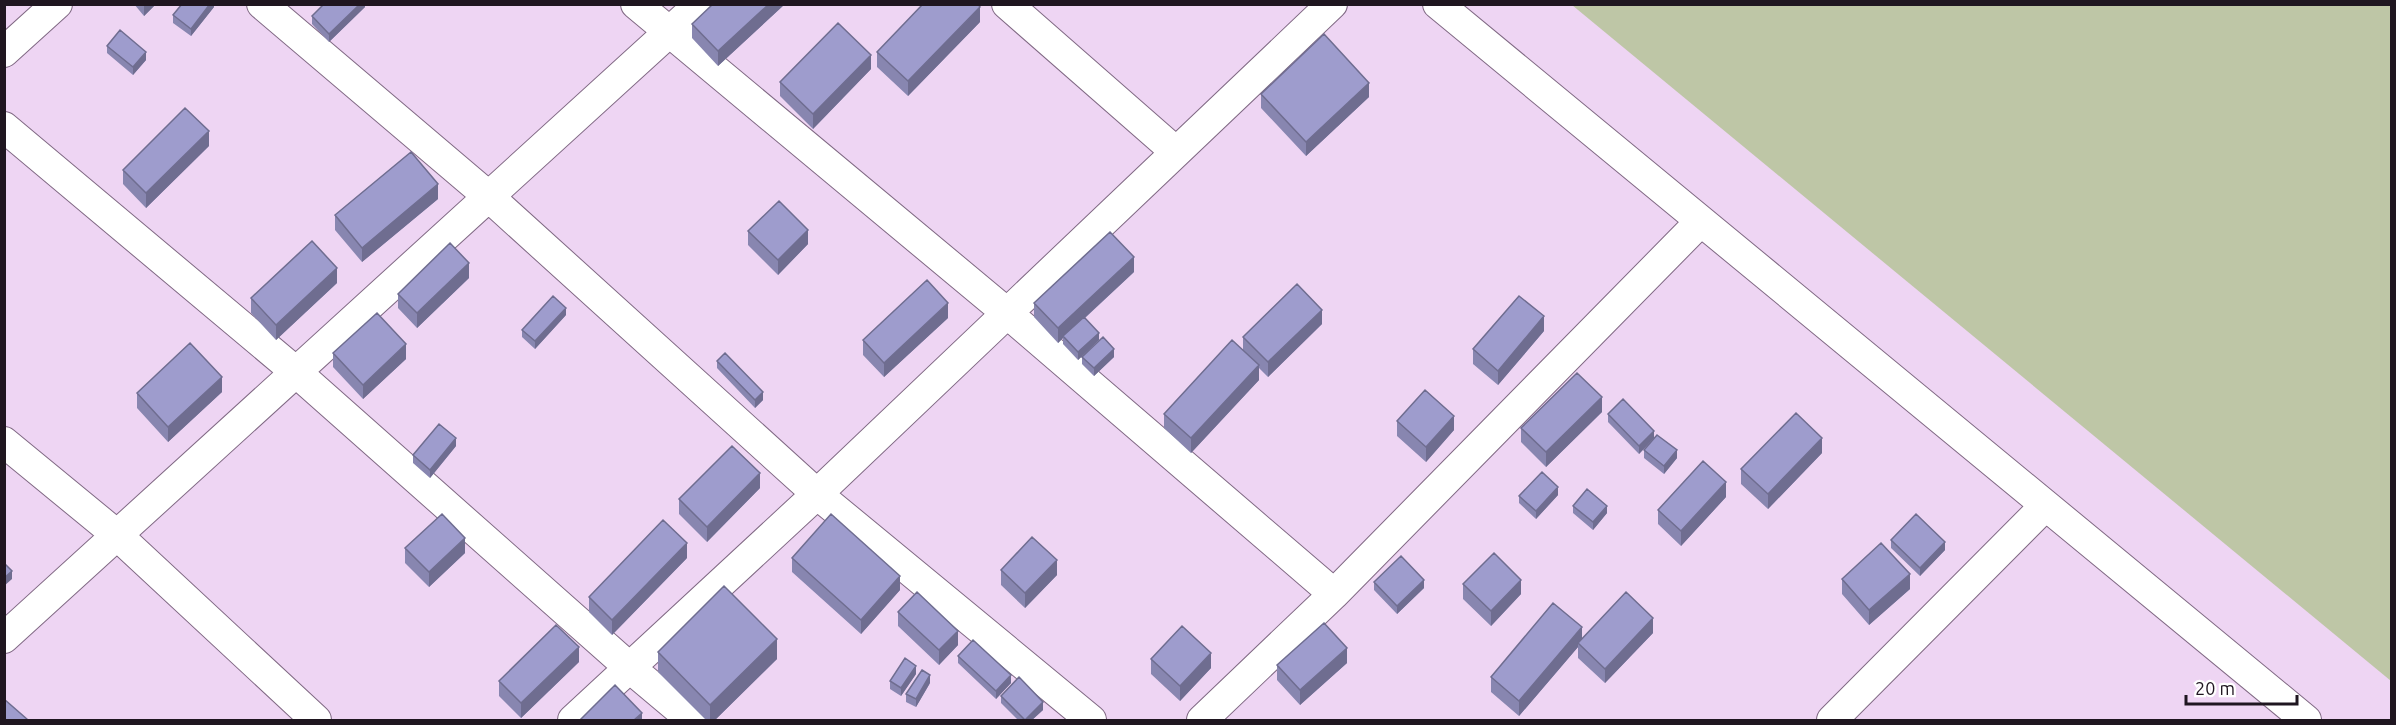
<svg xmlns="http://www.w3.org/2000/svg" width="2396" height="725" font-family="Ubuntu,sans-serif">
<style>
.green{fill:#bec6a6}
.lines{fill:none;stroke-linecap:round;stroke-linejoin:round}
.minor-casing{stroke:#806984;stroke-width:32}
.minor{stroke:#fff;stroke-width:30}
.wall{fill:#8886b0}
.shaded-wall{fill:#6f6d90}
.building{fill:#9e9ccd;stroke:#6f6d90;stroke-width:1.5}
</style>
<rect width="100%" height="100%" fill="#eed5f3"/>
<path class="green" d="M 1572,5 L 2391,5 L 2391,681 Z"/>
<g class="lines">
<defs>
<path id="minor" d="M 262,4 L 488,196 L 817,494 L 1091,720
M 636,4 L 1007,313 L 1334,594
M 1007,4 L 1176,152
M 1438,4 L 2306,720
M 4,52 L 57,4
M 4,127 L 296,372 L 630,668 L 692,720
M 4,442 L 117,535 L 316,720
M 4,638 L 700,4
M 573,720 L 817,494 L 1332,4
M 1202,720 L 1334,594 L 1701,221
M 1832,720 L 2045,506"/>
</defs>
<use href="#minor" class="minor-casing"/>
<use href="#minor" class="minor"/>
</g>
<path class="wall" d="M 134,4 L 156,4 L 144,16 Z
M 214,4 L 214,7 L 191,36 L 173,23 L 173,15 Z
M 365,4 L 365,7 L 329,42 L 312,24 L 312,16 Z
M 785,4 L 718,66 L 692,38 L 692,24 Z
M 980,22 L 908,96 L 877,67 L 877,52 Z
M 107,46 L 146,60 L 133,75 L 107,53 Z
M 871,69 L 813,129 L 780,96 L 780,82 Z
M 1261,94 L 1369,97 L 1306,156 L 1261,108 Z
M 209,146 L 146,208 L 123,184 L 123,170 Z
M 438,199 L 362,262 L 335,230 L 335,215 Z
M 748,231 L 808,244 L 778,275 L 748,245 Z
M 1134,272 L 1085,318 L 1099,340 L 1078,360 L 1063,344 L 1063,338 L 1058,343 L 1034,317 L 1034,303 Z
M 469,278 L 417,328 L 398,308 L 398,294 Z
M 337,283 L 276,340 L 251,313 L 251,298 Z
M 566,315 L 535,349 L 522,337 L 522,330 Z
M 948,318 L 884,377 L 863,355 L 863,340 Z
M 1322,324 L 1268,377 L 1259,368 L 1259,380 L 1191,453 L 1164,428 L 1164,414 L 1243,350 L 1243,337 Z
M 1544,331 L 1498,385 L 1473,364 L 1473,349 Z
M 333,353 L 406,359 L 363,399 L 333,367 Z
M 1082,357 L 1114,357 L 1094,376 L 1082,364 Z
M 717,361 L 763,400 L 755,408 L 717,368 Z
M 222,392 L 168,442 L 137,408 L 137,393 Z
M 1602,412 L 1546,467 L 1521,442 L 1521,428 Z
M 1608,414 L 1654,438 L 1639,454 L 1608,422 Z
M 1397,421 L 1454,430 L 1426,462 L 1397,436 Z
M 456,446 L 430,478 L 413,463 L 413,455 Z
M 1644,450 L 1677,458 L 1664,474 L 1644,458 Z
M 1822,453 L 1768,509 L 1741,484 L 1741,469 Z
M 760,488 L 707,542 L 679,514 L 679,499 Z
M 1558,495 L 1536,519 L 1519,503 L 1519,496 Z
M 1726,497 L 1681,546 L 1658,524 L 1658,510 Z
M 1573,506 L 1607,513 L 1593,530 L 1573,513 Z
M 1891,540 L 1945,550 L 1920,576 L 1891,548 Z
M 405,548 L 465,553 L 429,587 L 405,563 Z
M 687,558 L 612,635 L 589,612 L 589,597 Z
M 792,558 L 900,590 L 861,634 L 792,572 Z
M 1001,570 L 1057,575 L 1025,608 L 1001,585 Z
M 1842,579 L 1910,589 L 1869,625 L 1842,594 Z
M 1374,582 L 1424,588 L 1397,614 L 1374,590 Z
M 1463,584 L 1521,594 L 1491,626 L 1463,599 Z
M 898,612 L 958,645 L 939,665 L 898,626 Z
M 1653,633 L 1605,683 L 1578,658 L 1578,647 L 1519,716 L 1491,692 L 1491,677 L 1582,638 Z
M 658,652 L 777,659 L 715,720 L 706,720 L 658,672 Z
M 958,656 L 1011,683 L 996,699 L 958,663 Z
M 1151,659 L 1211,668 L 1180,701 L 1151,674 Z
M 579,662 L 521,718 L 499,696 L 499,681 Z
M 1347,663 L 1300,705 L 1277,680 L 1277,665 Z
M 916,674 L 901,696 L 890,689 L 890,681 Z
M 930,683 L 916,707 L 906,702 L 906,694 Z
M 1001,696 L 1043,710 L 1032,720 L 1018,720 L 1001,703 Z"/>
<path class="shaded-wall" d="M 144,4 L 156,4 L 144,16 Z
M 210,4 L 214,4 L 214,7 L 191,36 L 191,29 Z
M 360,4 L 365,4 L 365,7 L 329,42 L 329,34 Z
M 769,4 L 785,4 L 718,66 L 718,51 Z
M 980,7 L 980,22 L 908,96 L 908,81 Z
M 146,52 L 146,60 L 133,75 L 133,67 Z
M 871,55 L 871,69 L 813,129 L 813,114 Z
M 1369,83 L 1369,97 L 1306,156 L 1306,142 Z
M 209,131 L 209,146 L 146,208 L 146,193 Z
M 438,184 L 438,199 L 362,262 L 362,248 Z
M 808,230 L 808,244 L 778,275 L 778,260 Z
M 1134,257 L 1134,272 L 1064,337 L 1063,336 L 1063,338 L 1058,343 L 1058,328 Z
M 469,263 L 469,278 L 417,328 L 417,313 Z
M 337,268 L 337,283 L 276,340 L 276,325 Z
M 948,303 L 948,318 L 884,377 L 884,363 Z
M 566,308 L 566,315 L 535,349 L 535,341 Z
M 1322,310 L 1322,324 L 1268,377 L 1268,362 Z
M 1544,316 L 1544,331 L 1498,385 L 1498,371 Z
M 1099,333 L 1099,340 L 1078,360 L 1078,352 Z
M 406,344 L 406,359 L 363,399 L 363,385 Z
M 1114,349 L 1114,357 L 1094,376 L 1094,368 Z
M 1259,365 L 1259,380 L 1191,453 L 1191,438 Z
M 222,377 L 222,392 L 168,442 L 168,427 Z
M 763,392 L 763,400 L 755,408 L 755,400 Z
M 1602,397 L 1602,412 L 1546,467 L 1546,452 Z
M 1454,416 L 1454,430 L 1426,462 L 1426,447 Z
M 1654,431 L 1654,438 L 1639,454 L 1639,446 Z
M 456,438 L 456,446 L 430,478 L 430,470 Z
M 1822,438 L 1822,453 L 1768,509 L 1768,494 Z
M 1677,450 L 1677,458 L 1664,474 L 1664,466 Z
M 760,473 L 760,488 L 707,542 L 707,527 Z
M 1726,482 L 1726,497 L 1681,546 L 1681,531 Z
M 1558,487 L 1558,495 L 1536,519 L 1536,511 Z
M 1607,506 L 1607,513 L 1593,530 L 1593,522 Z
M 465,538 L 465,553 L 429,587 L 429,572 Z
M 1945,542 L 1945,550 L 1920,576 L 1920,568 Z
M 687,543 L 687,558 L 612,635 L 612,620 Z
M 1057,560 L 1057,575 L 1025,608 L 1025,593 Z
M 12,571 L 12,579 L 4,586 L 4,578 Z
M 1910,574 L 1910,589 L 1869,625 L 1869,610 Z
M 900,576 L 900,590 L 861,634 L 861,620 Z
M 1424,580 L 1424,588 L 1397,614 L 1397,606 Z
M 1521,580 L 1521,594 L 1491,626 L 1491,611 Z
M 1653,618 L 1653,633 L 1605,683 L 1605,669 Z
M 1582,627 L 1582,642 L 1578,643 L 1578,647 L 1519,716 L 1519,701 Z
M 958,631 L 958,645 L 939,665 L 939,650 Z
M 777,639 L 777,659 L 715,720 L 710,720 L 710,705 Z
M 579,647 L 579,662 L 521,718 L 521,703 Z
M 1347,648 L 1347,663 L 1300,705 L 1300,690 Z
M 1211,653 L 1211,668 L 1180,701 L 1180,686 Z
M 916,666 L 916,674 L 901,696 L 901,688 Z
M 930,675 L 930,683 L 916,707 L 916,699 Z
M 1011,675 L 1011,683 L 996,699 L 996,691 Z
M 1043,702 L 1043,710 L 1032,720 L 1025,720 Z
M 642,713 L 642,720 L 634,720 Z"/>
<path class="building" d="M 182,4 L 210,4 L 191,29 L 173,15 Z
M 324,4 L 360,4 L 329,34 L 312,16 Z
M 713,4 L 769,4 L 718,51 L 692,24 Z
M 923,4 L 978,4 L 980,7 L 908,81 L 877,52 Z
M 838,23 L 871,55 L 813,114 L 780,82 Z
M 120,30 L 146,52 L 133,67 L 107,46 Z
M 1324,34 L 1369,83 L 1306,142 L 1261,94 Z
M 185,108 L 209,131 L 146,193 L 123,170 Z
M 411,152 L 438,184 L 362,248 L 335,215 Z
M 779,201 L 808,230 L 778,260 L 748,231 Z
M 1110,232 L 1134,257 L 1058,328 L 1034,303 Z
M 312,241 L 337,268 L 276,325 L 251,298 Z
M 450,243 L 469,263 L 417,313 L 398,294 Z
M 927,280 L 948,303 L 884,363 L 863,340 Z
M 1297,284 L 1322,310 L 1268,362 L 1243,337 Z
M 553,296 L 566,308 L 535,341 L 522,330 Z
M 1519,296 L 1544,316 L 1498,371 L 1473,349 Z
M 377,313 L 406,344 L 363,385 L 333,353 Z
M 1084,317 L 1099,333 L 1078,352 L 1063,336 Z
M 1103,337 L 1114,349 L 1094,368 L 1082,357 Z
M 1232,340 L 1259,365 L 1191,438 L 1164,414 Z
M 190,343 L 222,377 L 168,427 L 137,393 Z
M 725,353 L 763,392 L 755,400 L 717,361 Z
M 1577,373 L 1602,397 L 1546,452 L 1521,428 Z
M 1425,390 L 1454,416 L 1426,447 L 1397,421 Z
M 1623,399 L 1654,431 L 1639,446 L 1608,414 Z
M 1796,413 L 1822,438 L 1768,494 L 1741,469 Z
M 439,424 L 456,438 L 430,470 L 413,455 Z
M 1657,435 L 1677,450 L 1664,466 L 1644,450 Z
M 732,446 L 760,473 L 707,527 L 679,499 Z
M 1703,461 L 1726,482 L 1681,531 L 1658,510 Z
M 1542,472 L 1558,487 L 1536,511 L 1519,496 Z
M 1587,489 L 1607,506 L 1593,522 L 1573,506 Z
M 442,514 L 465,538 L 429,572 L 405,548 Z
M 831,514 L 900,576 L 861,620 L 792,558 Z
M 1916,514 L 1945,542 L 1920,568 L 1891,540 Z
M 663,520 L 687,543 L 612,620 L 589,597 Z
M 1032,537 L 1057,560 L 1025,593 L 1001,570 Z
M 1881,543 L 1910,574 L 1869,610 L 1842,579 Z
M 1494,553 L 1521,580 L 1491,611 L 1463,584 Z
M 1401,556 L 1424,580 L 1397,606 L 1374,582 Z
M 4,563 L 12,571 L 4,578 Z
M 724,586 L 777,639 L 710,705 L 658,652 Z
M 917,592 L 958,631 L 939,650 L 898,612 Z
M 1626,592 L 1653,618 L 1605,669 L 1578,643 Z
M 1553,603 L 1582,627 L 1519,701 L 1491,677 Z
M 1324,623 L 1347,648 L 1300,690 L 1277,665 Z
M 556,625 L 579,647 L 521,703 L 499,681 Z
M 1182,626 L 1211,653 L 1180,686 L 1151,659 Z
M 973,640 L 1011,675 L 996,691 L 958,656 Z
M 905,658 L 916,666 L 901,688 L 890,681 Z
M 922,670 L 930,675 L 916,699 L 906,694 Z
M 1019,677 L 1043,702 L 1025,720 L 1001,696 Z
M 615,685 L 642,713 L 634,720 L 580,720 Z
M 4,699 L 28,720 L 4,720 Z"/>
<rect width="2396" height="725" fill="none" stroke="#1f1620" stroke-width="12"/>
<path d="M2186 695v9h111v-9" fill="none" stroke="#1f1620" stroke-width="3"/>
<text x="2195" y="695" font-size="18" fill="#1f1620" stroke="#ffffff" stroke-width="4.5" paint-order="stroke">20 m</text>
</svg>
